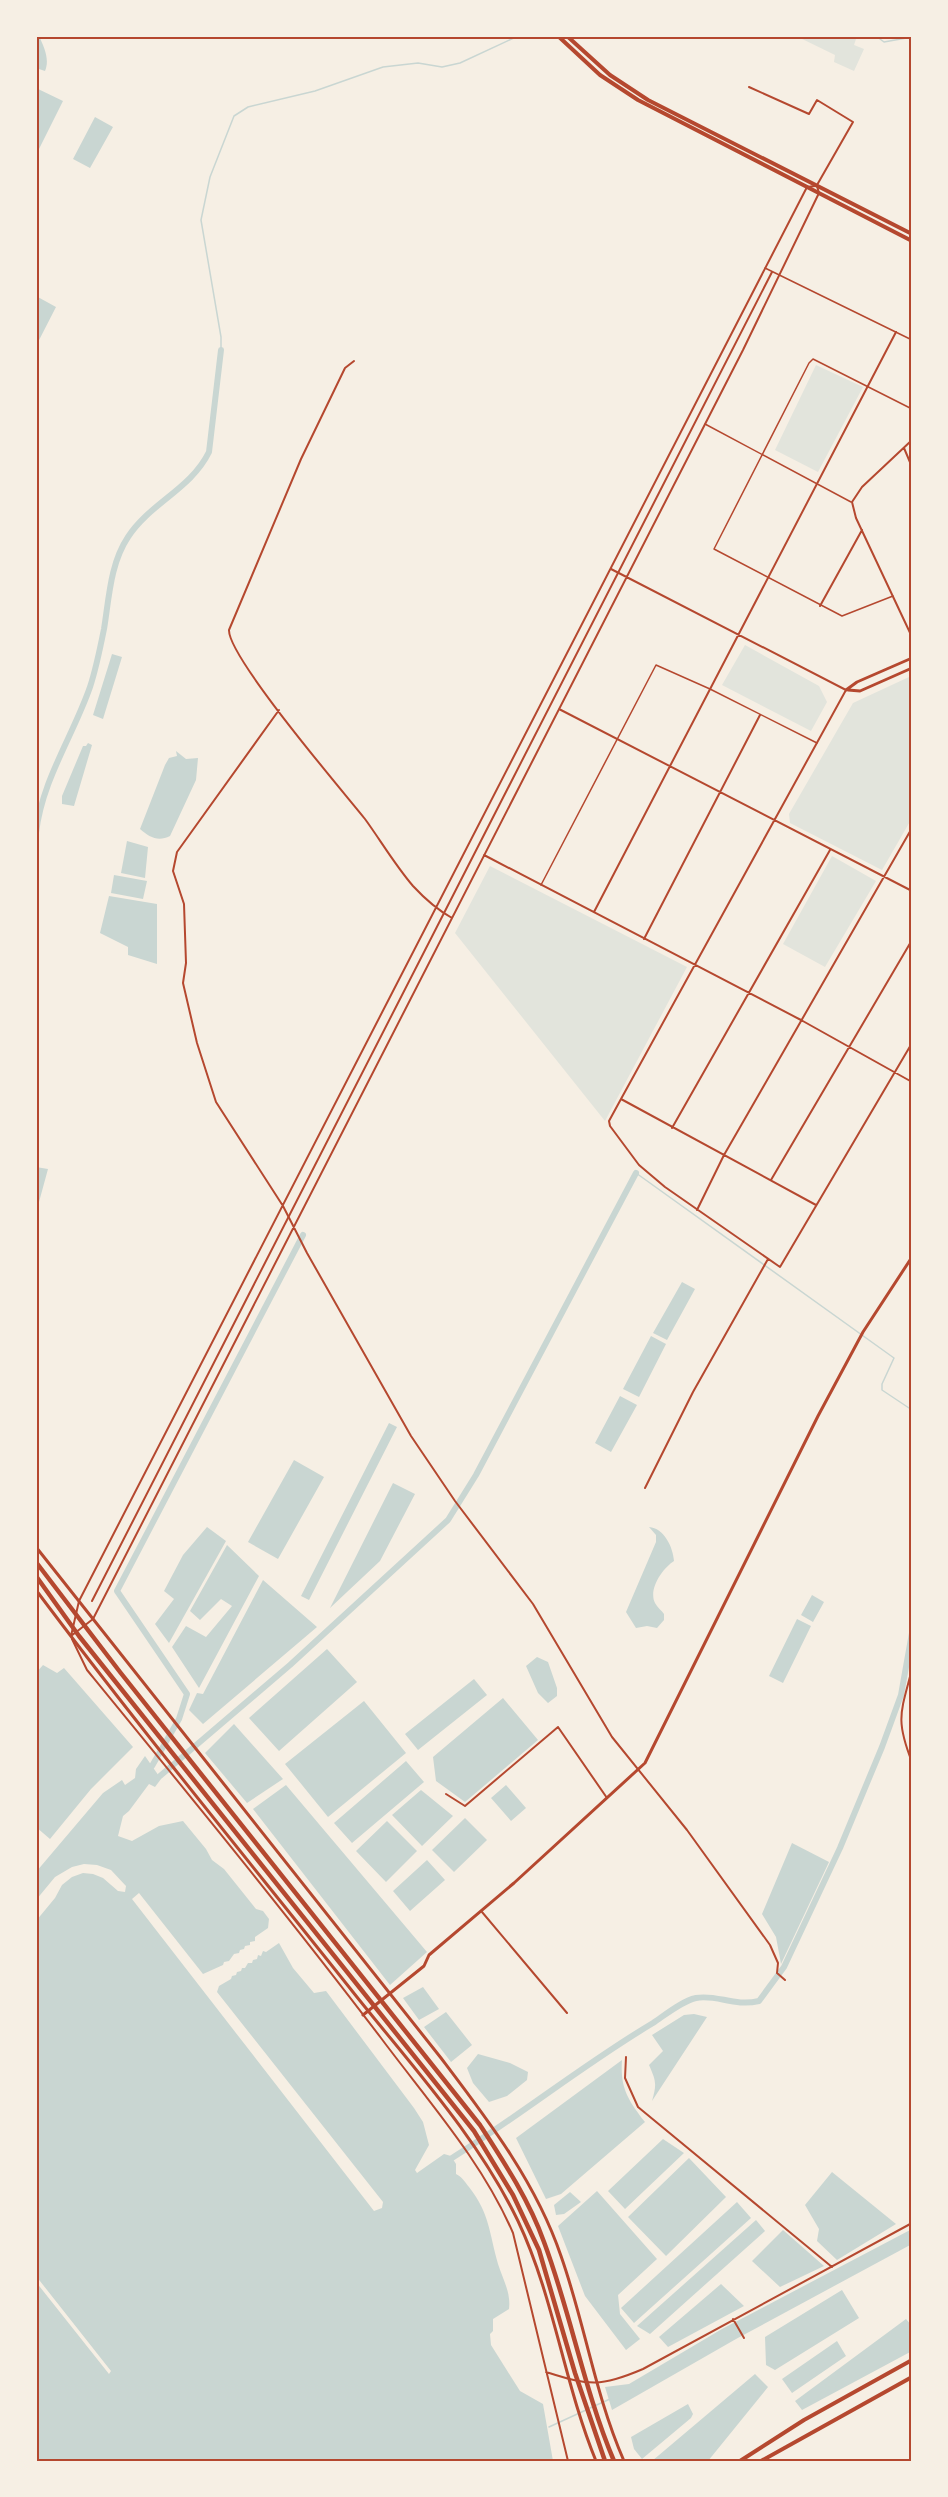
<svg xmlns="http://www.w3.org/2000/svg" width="948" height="2497" font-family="'Golos Text',sans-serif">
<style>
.green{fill:#e2e4dc}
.water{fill:#c9d6d2}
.pier{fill:#f6efe4}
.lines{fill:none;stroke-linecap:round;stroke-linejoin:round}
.stream{stroke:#c9d6d2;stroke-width:1.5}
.canal{stroke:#c9d6d2;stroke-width:6}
.service{stroke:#b5482f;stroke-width:1.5}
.pedestrian{stroke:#b5482f;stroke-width:2}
.minor{stroke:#b5482f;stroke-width:2}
.tertiary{stroke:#b5482f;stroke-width:3}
.primary{stroke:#b5482f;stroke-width:4}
.trunk{stroke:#b5482f;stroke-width:4.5}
.neatline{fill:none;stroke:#b5482f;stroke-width:2}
</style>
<rect width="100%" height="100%" fill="#f6efe4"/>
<path class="green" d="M 796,36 L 857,36 L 854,45 L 864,49 L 854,71 L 834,62 L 835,55 Z
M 816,365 L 863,387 L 818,472 L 775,450 Z
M 745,645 L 819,686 L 827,702 L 811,731 L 722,685 Z
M 909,677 L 912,679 L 912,818 L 882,870 L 790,823 L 789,814 L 853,703 Z
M 832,856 L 876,881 L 825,967 L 783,944 Z
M 490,866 L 687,967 L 605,1121 L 455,933 Z"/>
<path class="water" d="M 36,36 L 39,36 C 44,47 50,59 45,71 L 36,68 Z
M 36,88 L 63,101 L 36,155 Z
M 95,117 L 113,127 L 90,168 L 73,159 Z
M 36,296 L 56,307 L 36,346 Z
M 112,654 L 122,657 L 103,719 L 93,715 Z
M 88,743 L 92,745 L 74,806 L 62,804 L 62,796 L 83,746 L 86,746 Z
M 176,751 L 186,759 L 198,758 L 196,780 L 170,836 C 158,842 149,837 140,829 L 165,765 L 169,758 L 177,756 Z
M 127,841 L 148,847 L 145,878 L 121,873 Z
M 114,875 L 147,881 L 143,899 L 111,893 Z
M 109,896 L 157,904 L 157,964 L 128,955 L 128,947 L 100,933 Z
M 36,1167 L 48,1169 L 36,1213 Z
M 682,1282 L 695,1289 L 667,1340 L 653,1333 Z
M 651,1336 L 666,1344 L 639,1397 L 623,1389 Z
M 620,1396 L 637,1405 L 611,1452 L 595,1443 Z
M 389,1423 L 397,1427 L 309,1600 L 301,1596 Z
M 294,1460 L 324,1477 L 278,1559 L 248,1542 Z
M 393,1483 L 415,1494 L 380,1561 L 330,1608 Z
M 207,1527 L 226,1541 L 169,1643 L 155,1624 L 174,1599 L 164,1591 L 183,1555 Z
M 649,1527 C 664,1528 673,1547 674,1561 C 663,1568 648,1589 655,1603 C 657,1607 662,1611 664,1614 L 664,1620 L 657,1628 L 647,1626 L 636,1628 L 626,1612 L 656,1542 L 656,1535 Z
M 227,1545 L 259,1576 L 199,1688 L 172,1647 L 186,1626 L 206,1637 L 232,1606 L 221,1599 L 200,1620 L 190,1611 Z
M 263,1580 L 317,1627 L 203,1724 L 189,1710 L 197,1693 L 203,1694 Z
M 812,1595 L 824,1602 L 813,1622 L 801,1615 Z
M 797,1619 L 811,1626 L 783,1683 L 769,1676 Z
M 327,1649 L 357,1682 L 279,1751 L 249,1718 Z
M 537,1657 L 548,1662 L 557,1688 L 557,1696 L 548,1703 L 538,1693 L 526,1666 Z
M 43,1665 L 57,1673 L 64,1668 L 133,1747 L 91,1789 L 50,1839 L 36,1827 L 36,1673 Z
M 474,1679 L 487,1695 L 418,1750 L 405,1734 Z
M 503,1698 L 538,1740 L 465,1802 L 436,1781 L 433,1757 Z
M 364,1701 L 406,1753 L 328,1817 L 285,1764 Z
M 234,1724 L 283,1779 L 247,1803 L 205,1753 Z
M 145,1756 L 161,1779 L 155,1787 L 149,1784 L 129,1811 L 123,1816 L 118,1836 L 132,1841 L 159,1826 L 183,1821 L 206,1849 L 212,1860 L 224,1869 L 256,1909 L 263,1911 L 269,1919 L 268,1928 L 255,1937 L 255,1941 L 250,1942 L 250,1945 L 245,1946 L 244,1949 L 240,1950 L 239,1953 L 234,1954 L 229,1961 L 224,1962 L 223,1965 L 203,1974 L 139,1893 L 132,1899 L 374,2211 L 382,2208 L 383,2202 L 217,1992 L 219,1986 L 231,1979 L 232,1976 L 236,1975 L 237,1972 L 241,1971 L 242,1968 L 245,1968 L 248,1963 L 252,1963 L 253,1960 L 257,1959 L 258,1955 L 261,1956 L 263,1951 L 266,1952 L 279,1943 L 293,1968 L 314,1993 L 326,1991 L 414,2108 L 423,2122 L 429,2145 L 415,2170 L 417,2173 L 444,2154 L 451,2156 L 456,2164 L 456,2174 C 462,2177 465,2182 469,2187 C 490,2214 489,2233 498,2264 C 503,2280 511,2292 509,2309 L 493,2319 L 493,2331 L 490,2334 L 491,2345 L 520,2391 L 543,2404 L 553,2461 L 36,2461 L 36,1872 L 103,1793 L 122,1780 L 125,1785 L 135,1778 L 136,1769 Z
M 406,1761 L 424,1782 L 352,1843 L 334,1823 Z
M 286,1785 L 427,1952 L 390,1985 L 253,1809 Z
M 506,1785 L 526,1808 L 511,1821 L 491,1798 Z
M 421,1790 L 453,1816 L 422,1846 L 392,1815 Z
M 465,1818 L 487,1840 L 454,1872 L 432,1850 Z
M 387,1821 L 417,1851 L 386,1882 L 356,1851 Z
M 792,1843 L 829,1862 L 781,1964 L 776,1937 L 762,1914 Z
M 427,1860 L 445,1880 L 410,1911 L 393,1891 Z
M 423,1987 L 439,2009 L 419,2020 L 403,1998 Z
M 446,2012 L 472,2045 L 451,2062 L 424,2027 Z
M 694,2014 L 707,2017 L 652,2101 C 657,2084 656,2081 649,2065 L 663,2051 L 652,2035 L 684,2015 Z
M 478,2054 L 510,2063 L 528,2072 L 527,2080 L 507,2096 L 489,2102 L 473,2083 L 467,2068 Z
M 622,2060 C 620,2088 628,2100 645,2122 L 561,2194 L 546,2199 L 516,2138 Z
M 663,2139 L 684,2153 L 625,2209 L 608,2191 Z
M 689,2158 L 726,2197 L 666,2256 L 628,2217 Z
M 832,2172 L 896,2224 L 837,2260 L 817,2241 L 819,2229 L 805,2205 Z
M 597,2191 L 657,2259 L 618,2295 L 620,2314 L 640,2339 L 626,2350 L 585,2296 L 558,2226 Z
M 570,2192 L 581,2202 L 564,2214 L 556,2215 L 554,2205 Z
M 737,2202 L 751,2218 L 634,2323 L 621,2308 Z
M 756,2220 L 765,2231 L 650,2334 L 637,2326 Z
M 912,2229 L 912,2244 L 736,2339 L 612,2410 L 605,2387 L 629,2384 L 722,2329 Z
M 783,2230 L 824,2266 L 780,2287 L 752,2261 Z
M 721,2284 L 744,2306 L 668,2347 L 659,2337 Z
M 842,2290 L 859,2318 L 775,2370 L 766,2365 L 765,2337 Z
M 906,2319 L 912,2326 L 912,2351 L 802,2410 L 795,2401 Z
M 837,2341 L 846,2356 L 792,2393 L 782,2379 Z
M 755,2374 L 768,2387 L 708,2461 L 652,2461 Z
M 688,2404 L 693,2414 L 691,2418 L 642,2459 L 634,2449 L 631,2437 Z"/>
<path class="pier" d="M 84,1864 L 97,1865 L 111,1870 L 126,1886 L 125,1892 L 118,1891 L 103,1878 L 93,1874 L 83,1873 L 72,1877 L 62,1885 L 55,1898 L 36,1921 L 36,1900 L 55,1877 L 72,1867 Z
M 36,2276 L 111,2371 L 109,2374 L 36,2282 Z"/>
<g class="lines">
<path class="stream" d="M 876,36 L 884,42 L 912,37
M 221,350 L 221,337 L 201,220 L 210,177 L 234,116 L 248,107 L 315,91 L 383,67 L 418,63 L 442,67 L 460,63 L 518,36
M 636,1173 L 894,1358 L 882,1384 L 882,1390 L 912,1410
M 590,2408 L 610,2399
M 549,2427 L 586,2410"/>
<path class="canal" d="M 36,833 C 42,780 73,736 90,687 C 96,669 100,649 104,629 C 109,599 110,564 128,537 C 150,503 191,489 209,452 L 221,350
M 152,1766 L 179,1719 L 187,1694 L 117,1591 L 303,1235
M 160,1776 L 290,1665 L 448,1520 L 476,1475 L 636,1173
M 452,2158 C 521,2115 584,2064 653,2023 C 665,2015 682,2001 696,1998 C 717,1994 734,2007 759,2001 L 784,1967 L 840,1848 L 882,1747 L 901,1695 L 912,1633"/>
<path class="service" d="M 765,268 L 912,340
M 705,424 L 851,502
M 893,596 L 842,616 L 714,549 L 809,363 L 813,359 L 912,409
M 541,885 L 656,665 L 710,689 L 817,743"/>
<path class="pedestrian" d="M 92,1601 L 772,272"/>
<path class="minor" d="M 749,87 L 809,114 L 817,100 L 853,122 L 817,185
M 354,361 L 345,368 L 301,459 L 229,630 C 228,657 341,789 365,819 C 381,841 395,865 413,886 C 425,899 436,909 452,918
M 912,440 L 862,487 L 852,502 L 856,518 L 912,637
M 904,448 L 912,467
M 611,569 L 846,690 L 621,1099 L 609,1121 L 610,1126 L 639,1165 L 665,1187 L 780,1267 L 912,1043
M 820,606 L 862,530
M 559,709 L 912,891
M 279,710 L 177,852 L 173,871 L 184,904 L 186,963 L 183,983 L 197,1043 L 216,1102 L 283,1206 L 307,1253 L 411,1436 L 455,1501 L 533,1604 L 612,1737 L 687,1830 L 770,1945 L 778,1963 L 777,1973 L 785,1980
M 484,855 L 801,1020 L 912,1082
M 594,912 L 896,332
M 644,939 L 760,715
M 621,1099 L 816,1205
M 672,1128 L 830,850
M 771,1180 L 912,940
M 697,1210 L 724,1155 L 912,828
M 645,1488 L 693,1392 L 768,1259
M 71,1636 L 79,1601 L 807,187 L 815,186
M 71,1636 L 93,1619 L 743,350 L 819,193 L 817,186
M 72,1639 L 87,1670 C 186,1791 286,1913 381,2038 C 428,2101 482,2161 513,2233 L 568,2461
M 912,1669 C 901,1712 895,1719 912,1762
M 446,1794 L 465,1806 L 558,1727 L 607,1798
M 482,1912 L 567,2013
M 626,2057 L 625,2078 L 638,2107 L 832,2267
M 733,2319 L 744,2338
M 546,2372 C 590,2386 601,2387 643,2369 L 912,2223"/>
<path class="tertiary" d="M 846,690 L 857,682 L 912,658
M 848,690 L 860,691 L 912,668
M 36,1547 L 441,2058 C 488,2120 536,2182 561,2256 C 585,2324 595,2395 624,2461
M 36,1590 C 137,1725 244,1855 349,1987 C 408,2062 476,2134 518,2221 C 554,2297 564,2383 596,2461
M 363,2015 L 424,1966 L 429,1955 L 514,1883 L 645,1763 L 818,1416 L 863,1332 L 912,1257"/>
<path class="primary" d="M 558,36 L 600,75 L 638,100 L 912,241
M 567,36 L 610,75 L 648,100 L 912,234
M 740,2461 L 804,2420 L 912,2360
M 761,2461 L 912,2377"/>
<path class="trunk" d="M 36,1562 L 120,1672 L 480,2125 C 504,2162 529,2200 544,2242 C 571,2314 584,2390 614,2461
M 36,1576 L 79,1636 L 474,2131 L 513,2195 L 539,2250 L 575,2373 L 605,2461"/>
</g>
<rect width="948" height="2497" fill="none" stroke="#f6efe4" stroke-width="75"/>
<rect x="38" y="38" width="872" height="2422" class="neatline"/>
</svg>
